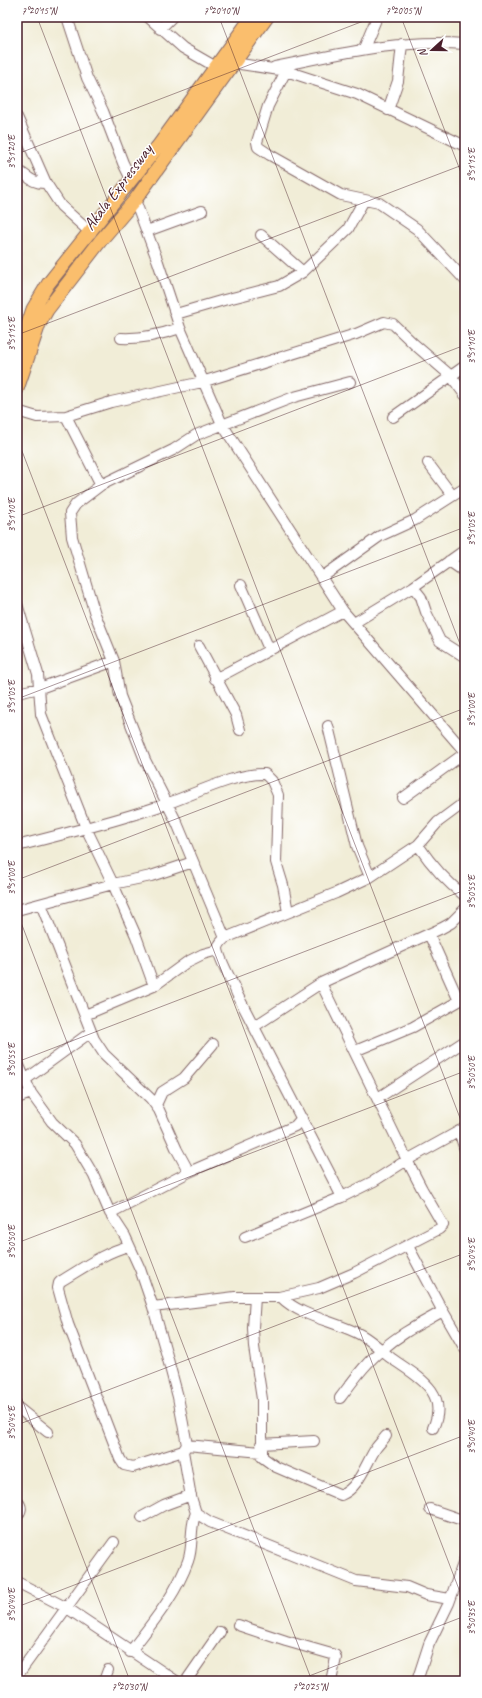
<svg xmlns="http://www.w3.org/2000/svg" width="482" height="1698" font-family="Caveat,sans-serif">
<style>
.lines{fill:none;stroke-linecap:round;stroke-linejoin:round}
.minor-casing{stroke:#846767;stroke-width:12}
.major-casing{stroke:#846767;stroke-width:15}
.minor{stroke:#fff;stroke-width:10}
.major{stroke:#fabe6d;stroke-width:13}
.ticks{fill:none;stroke:#4a1f2b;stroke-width:1;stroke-opacity:0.45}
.labels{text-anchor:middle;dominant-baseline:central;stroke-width:3;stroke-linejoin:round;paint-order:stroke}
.street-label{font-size:17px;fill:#4a1f2b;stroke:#fff}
.neatline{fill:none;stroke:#4a1f2b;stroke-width:1.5}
.ticks-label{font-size:10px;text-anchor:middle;fill:#4a1f2b}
</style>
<rect width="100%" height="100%" fill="#fff"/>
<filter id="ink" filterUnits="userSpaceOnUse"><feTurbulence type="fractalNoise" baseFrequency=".025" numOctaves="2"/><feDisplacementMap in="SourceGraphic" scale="8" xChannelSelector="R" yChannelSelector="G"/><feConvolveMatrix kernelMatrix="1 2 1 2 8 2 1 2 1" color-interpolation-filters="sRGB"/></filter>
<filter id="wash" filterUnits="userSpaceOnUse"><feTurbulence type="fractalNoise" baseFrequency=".012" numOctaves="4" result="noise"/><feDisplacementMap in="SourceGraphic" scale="16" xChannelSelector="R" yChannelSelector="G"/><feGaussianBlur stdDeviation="0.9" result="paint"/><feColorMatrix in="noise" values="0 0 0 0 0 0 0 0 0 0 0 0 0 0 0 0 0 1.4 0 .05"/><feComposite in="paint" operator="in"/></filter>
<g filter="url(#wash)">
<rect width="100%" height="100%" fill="#f1edd7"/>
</g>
<g filter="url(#ink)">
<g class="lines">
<defs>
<path id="minor" d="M 67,17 L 87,78 L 103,111 L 123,163 L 131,179
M 148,17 L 183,48 L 216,67
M 160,29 L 172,17
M 364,48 L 377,17
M 234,63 L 286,71 L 357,94 L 465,146
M 275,67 C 340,54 397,39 465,44
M 286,71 L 268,106 L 257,142 L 258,147 L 270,155 L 341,195 L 379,203 L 417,229 L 465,280
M 388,110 L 398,81 L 402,44
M 17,117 L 46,183 L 61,206 L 91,233
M 17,170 C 27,175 32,184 46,183
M 135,200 L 158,262 L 180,328 L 222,424 L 343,611 L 465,752
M 147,231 L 202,211
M 261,235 L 303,272 L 348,229 L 364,200
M 176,314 L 224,300 L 279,286 L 303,272
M 121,338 C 142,339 160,335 180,328
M 350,382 L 294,397 L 196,435 L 173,450 L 101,485 L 76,504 L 70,513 L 72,537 L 95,614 L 114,661 L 120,696 L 145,760 L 177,823 L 225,938 L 336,893 L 370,877 L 418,845 L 438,822 L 465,802
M 17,411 L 37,417 L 66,416
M 393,417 L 465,366
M 428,463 L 452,495
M 101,485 L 66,416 L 111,402 L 202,382 L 356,334 L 384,322 L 393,324 L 414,344 L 451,376 L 465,395
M 449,561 L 465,572
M 321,578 L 380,536 L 415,520 L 465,488
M 241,585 L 269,649
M 413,587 L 421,597 L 426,612 L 440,641 L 465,657
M 17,604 L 38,674 L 41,714 L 86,828 L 113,884 L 136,936 L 154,986
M 354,623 L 413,587 L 465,550
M 199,646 L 236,715 L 240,730
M 215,679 L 343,611
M 17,693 L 40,688 L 114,661
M 328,726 L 357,846 L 370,877
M 403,798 L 465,753
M 418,845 C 432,866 445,881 465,896
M 17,846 C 67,833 118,821 166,804 C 195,794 235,773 265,774 L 272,781 L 278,795 L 276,862 L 283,885 L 288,912
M 41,904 L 94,1039 L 104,1054 L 151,1099 L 159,1110 L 177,1150 L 189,1172
M 17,910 L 113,884 L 151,876 L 193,862
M 225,938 C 222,941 218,944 218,949 C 219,959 233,983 237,994 L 342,1197
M 85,1015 L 154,986 L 187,962 L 203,954 L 218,950
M 255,1026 L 321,983 L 442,928 L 451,923 L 465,909
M 355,1051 L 413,1027 L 459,1001 L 429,934
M 17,1061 L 31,1093 L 52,1122 L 75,1144 L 94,1176 L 110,1213 L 125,1236 L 140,1269 L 153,1307 L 166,1352 L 178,1397 L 187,1445 L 183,1451 L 191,1497 L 196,1513 L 210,1522 L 356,1581 L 407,1587 L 426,1595 L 450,1599
M 25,1080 L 91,1032
M 17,1098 L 31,1093
M 378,1098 L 465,1041
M 156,1105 L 162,1092 L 184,1078 L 213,1044
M 459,1131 L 465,1150
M 110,1213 L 189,1172 L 295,1126 L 302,1118
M 245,1237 L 342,1197 L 374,1181 L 407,1160 L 465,1128
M 129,1246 C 105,1252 83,1268 61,1281 L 59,1283 L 58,1288 L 68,1324 L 120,1459 L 124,1465 L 133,1467 L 183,1451
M 408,1246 L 440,1306 L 465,1349
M 255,1297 L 253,1328 L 254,1347 L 262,1399 L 262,1457 L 276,1467 L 341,1495 C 359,1488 366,1463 376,1448 C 379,1444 383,1440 386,1436
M 281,1297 C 302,1318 337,1321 363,1336 C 373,1342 382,1351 391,1358 C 416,1376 450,1391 433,1428
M 153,1307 L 235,1297 L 279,1297 L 319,1288 L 354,1273 L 439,1229 L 443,1225 L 422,1189 L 407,1160 L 321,983
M 340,1398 C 353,1381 366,1362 383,1349 C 401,1333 422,1323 443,1311
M 17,1407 L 48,1432
M 261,1444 L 314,1441
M 187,1445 L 261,1452
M 17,1501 C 23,1507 21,1511 17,1517
M 430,1509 L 465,1521
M 142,1517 L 164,1505 L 191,1495
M 17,1582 L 67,1608 L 176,1681
M 238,1625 L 286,1641 L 335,1655 L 336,1658 L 331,1681
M 130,1652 C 152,1623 176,1595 188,1561 C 194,1545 189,1528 196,1513
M 17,1676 L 114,1542
M 104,1681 L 108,1670
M 186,1681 L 220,1632
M 417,1681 L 429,1644 L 449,1603 L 465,1558"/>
<path id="major" d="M 17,357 L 33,309 L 48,284 L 159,145 L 252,17
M 17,389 L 39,324 L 47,310 L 101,240 L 135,200 L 267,17"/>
</defs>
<use href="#minor" class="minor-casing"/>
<use href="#major" class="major-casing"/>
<use href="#minor" class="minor"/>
<use href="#major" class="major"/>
</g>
</g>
<path class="ticks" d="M 37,17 L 465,1131M 219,17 L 465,657M 401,17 L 465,183M 17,154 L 374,17M 17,335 L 465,164M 17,438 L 465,1605M 17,517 L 465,345M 17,699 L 465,527M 17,880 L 465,708M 17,912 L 312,1681M 17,1062 L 465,890M 17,1243 L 465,1071M 17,1386 L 130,1681M 17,1425 L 465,1253M 17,1607 L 465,1435M 296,1681 L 465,1616"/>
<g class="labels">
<g class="street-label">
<text transform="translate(118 187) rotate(-53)">Akala Expressway</text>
</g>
</g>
<rect width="482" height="1698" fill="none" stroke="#fff" stroke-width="44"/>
<g transform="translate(432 50) rotate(249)" stroke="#ffffff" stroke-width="3" paint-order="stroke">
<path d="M0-3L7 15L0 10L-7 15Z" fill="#4a1f2b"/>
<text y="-6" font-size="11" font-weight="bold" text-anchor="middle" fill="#4a1f2b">N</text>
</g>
<rect x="22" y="22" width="438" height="1654" class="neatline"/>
<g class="ticks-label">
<text x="39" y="14">7°20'15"N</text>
<text x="221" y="14">7°20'10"N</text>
<text x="403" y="14">7°20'05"N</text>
<text transform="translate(11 152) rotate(-90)" y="4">3°51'20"E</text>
<text transform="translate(471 165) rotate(-90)" y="4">3°51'15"E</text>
<text transform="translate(11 334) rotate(-90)" y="4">3°51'15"E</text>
<text transform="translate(471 347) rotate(-90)" y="4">3°51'10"E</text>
<text transform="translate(11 515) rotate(-90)" y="4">3°51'10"E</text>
<text transform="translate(471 529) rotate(-90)" y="4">3°51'05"E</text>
<text transform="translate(11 697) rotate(-90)" y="4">3°51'05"E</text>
<text transform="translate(471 710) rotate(-90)" y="4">3°51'00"E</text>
<text transform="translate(11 878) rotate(-90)" y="4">3°51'00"E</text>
<text transform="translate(471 892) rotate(-90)" y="4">3°50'55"E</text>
<text transform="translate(11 1060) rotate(-90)" y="4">3°50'55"E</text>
<text transform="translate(471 1073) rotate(-90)" y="4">3°50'50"E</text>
<text transform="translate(11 1242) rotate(-90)" y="4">3°50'50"E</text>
<text transform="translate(471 1255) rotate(-90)" y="4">3°50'45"E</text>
<text transform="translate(11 1423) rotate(-90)" y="4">3°50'45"E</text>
<text transform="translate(471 1437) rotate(-90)" y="4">3°50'40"E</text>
<text transform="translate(11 1605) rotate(-90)" y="4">3°50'40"E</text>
<text transform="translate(471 1618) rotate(-90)" y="4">3°50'35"E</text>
<text x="129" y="1690">7°20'30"N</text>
<text x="310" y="1690">7°20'25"N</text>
</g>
</svg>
